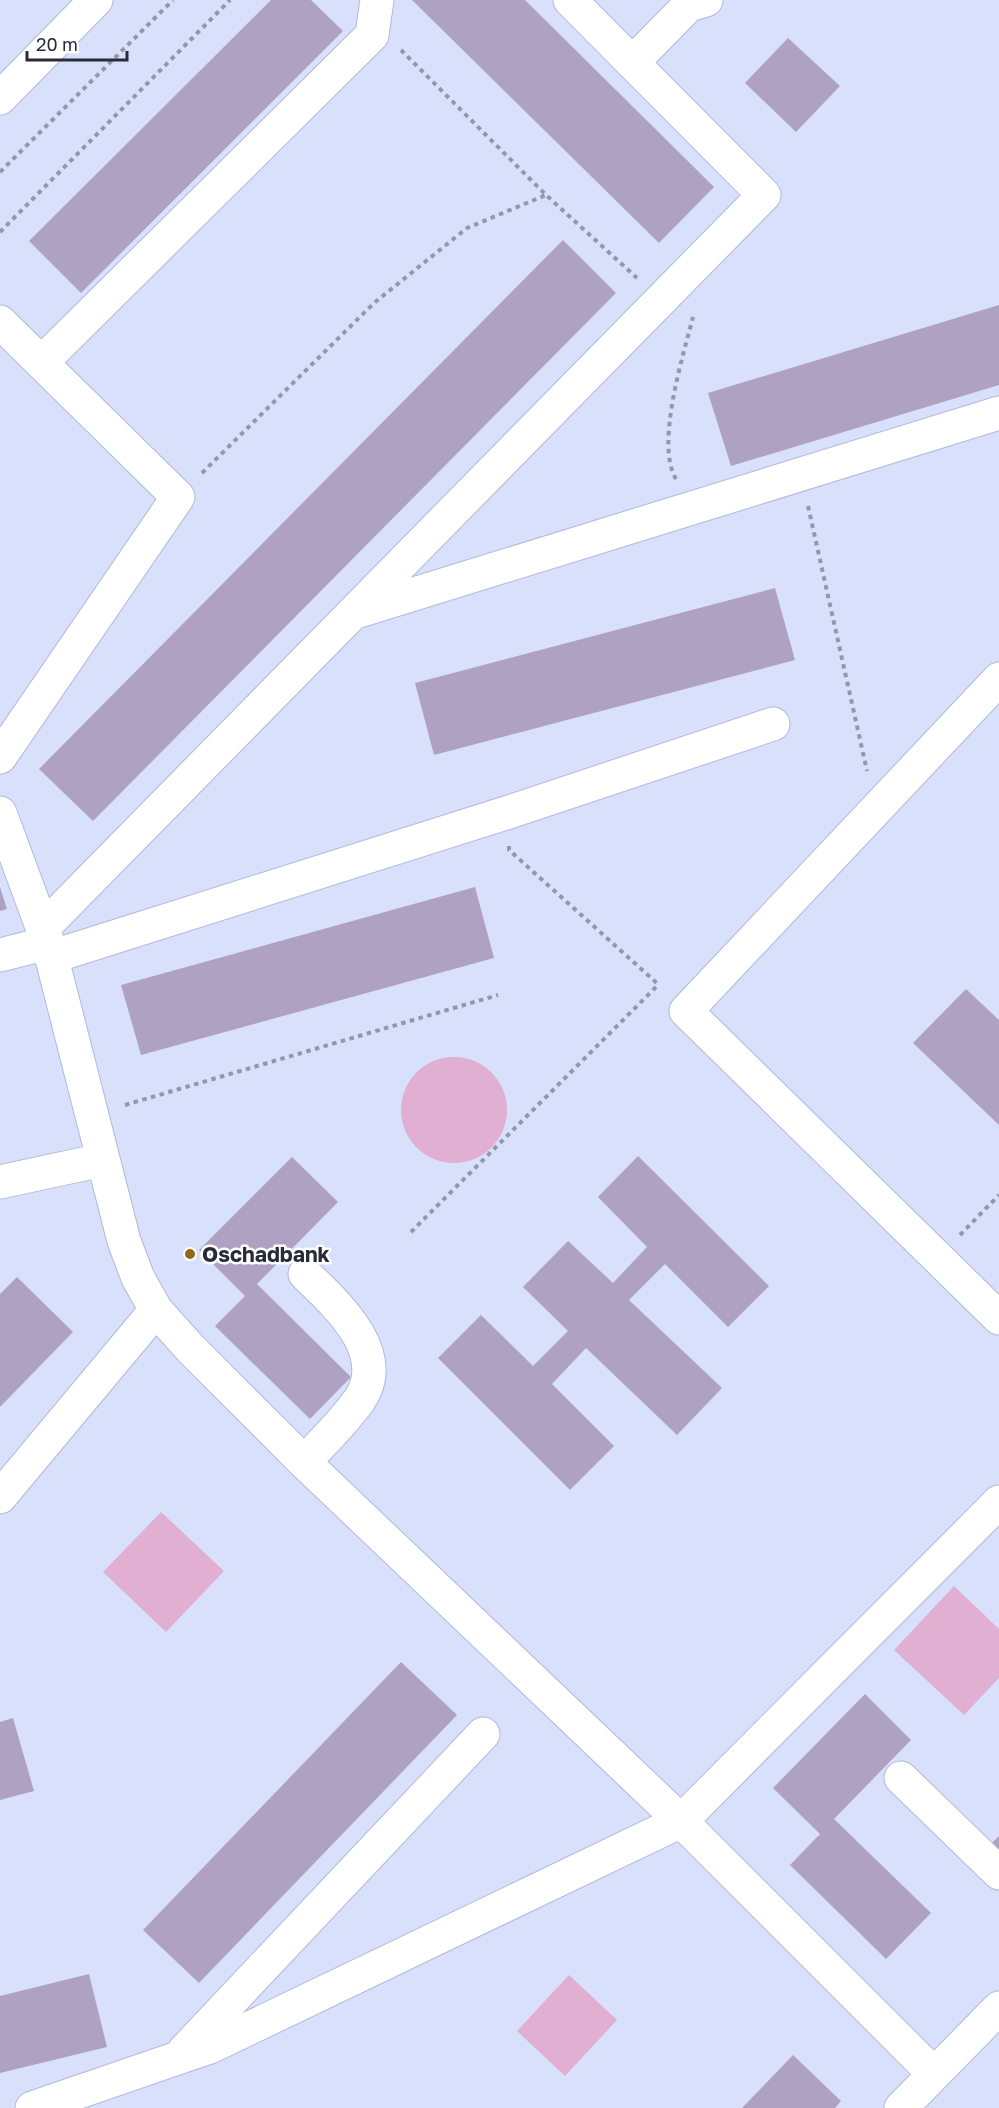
<svg xmlns="http://www.w3.org/2000/svg" width="999" height="2108" font-family="'Golos Text',sans-serif">
<style>
.green{fill:#e0afd1}
.building{fill:#afa1c1}
.lines{fill:none;stroke-linecap:round;stroke-linejoin:round}
.minor-casing{stroke:#b0b9da;stroke-width:35}
.path{stroke:#9297ad;stroke-width:4;stroke-dasharray:4.5 4.5;stroke-linecap:butt}
.minor{stroke:#fff;stroke-width:33}
.poi-dot{fill:#946714;stroke:#fff;stroke-width:2}
.labels{text-anchor:middle;dominant-baseline:central;stroke-width:5;stroke-linejoin:round;paint-order:stroke}
.poi-label{font-size:21px;font-weight:bold;fill:#282b38;stroke:#fff;text-anchor:start}
</style>
<rect width="100%" height="100%" fill="#d9e0fc"/>
<path class="green" d="M401 1110a53 53 0 1 1 106 0a53 53 0 1 1-106 0Z
M 161,1512 L 224,1571 L 166,1632 L 103,1572 Z
M 954,1586 L 999,1629 L 999,1678 L 964,1715 L 894,1650 Z
M 569,1975 L 617,2020 L 565,2076 L 517,2031 Z"/>
<path class="building" d="M 271,0 L 311,0 L 343,31 L 81,293 L 29,241 Z
M 412,0 L 525,0 L 714,187 L 659,243 Z
M 788,38 L 840,86 L 796,132 L 745,83 Z
M 563,240 L 616,293 L 93,821 L 39,769 Z
M 999,305 L 999,385 L 731,466 L 708,393 Z
M 775,588 L 795,660 L 434,755 L 415,683 Z
M 0,887 L 7,909 L 0,911 Z
M 475,887 L 494,958 L 141,1055 L 121,985 Z
M 966,989 L 999,1020 L 999,1125 L 913,1043 Z
M 638,1156 L 769,1286 L 728,1327 L 665,1264 L 629,1300 L 722,1388 L 677,1435 L 586,1348 L 552,1384 L 614,1446 L 570,1490 L 438,1358 L 481,1315 L 533,1366 L 568,1331 L 523,1287 L 568,1241 L 613,1283 L 647,1247 L 598,1197 Z
M 292,1157 L 338,1202 L 257,1284 L 351,1377 L 310,1419 L 215,1326 L 245,1296 L 199,1250 Z
M 17,1277 L 73,1332 L 0,1407 L 0,1294 Z
M 401,1662 L 457,1715 L 199,1983 L 143,1930 Z
M 865,1694 L 911,1740 L 834,1819 L 931,1913 L 886,1959 L 790,1865 L 820,1834 L 773,1788 Z
M 13,1718 L 34,1791 L 0,1800 L 0,1722 Z
M 999,1836 L 999,1863 L 985,1850 Z
M 89,1974 L 107,2047 L 0,2073 L 0,1996 Z
M 793,2055 L 841,2101 L 835,2108 L 742,2108 Z"/>
<g class="lines">
<defs>
<path id="minor" d="M 632,63 L 689,5 L 706,0
M 0,98 L 96,0
M 0,322 L 178,497 L 0,757
M 43,361 L 372,35 L 377,0
M 359,611 L 999,413
M 999,679 L 686,1011 L 999,1318
M 0,813 L 48,943 L 124,1241 L 138,1278 L 156,1310 L 190,1348 L 304,1462 L 681,1821 L 934,2074
M 43,928 L 764,195 L 570,0
M 0,955 L 48,943
M 51,957 L 506,813 L 773,724
M 0,1182 L 102,1160
M 304,1462 C 323,1442 344,1422 360,1399 C 391,1352 335,1303 305,1274
M 0,1497 L 156,1310
M 901,1778 L 999,1873
M 184,2051 L 483,1734
M 32,2108 L 210,2047 L 681,1821 L 999,1502
M 901,2108 L 999,2008"/>
</defs>
<use href="#minor" class="minor-casing"/>
<path class="path" d="M 401,50 L 546,195 L 637,278
M 0,172 L 173,0
M 0,232 L 230,0
M 202,473 L 374,303 L 467,228 L 546,195
M 676,479 C 655,445 683,356 693,317
M 808,506 L 867,771
M 509,846 L 509,850 L 659,985
M 125,1105 L 498,995
M 411,1232 L 659,984
M 960,1235 L 999,1195"/>
<use href="#minor" class="minor"/>
</g>
<circle class="poi-dot" cx="190" cy="1254" r="6"/>
<g class="labels">
<g class="poi-label">
<text x="202" y="1254">Oschadbank</text>
</g>
</g>
<path d="M27 51v9h100v-9" fill="none" stroke="#282b38" stroke-width="3"/>
<text x="36" y="51" font-size="18" fill="#282b38" stroke="#ffffff" stroke-width="4.5" paint-order="stroke">20 m</text>
</svg>
